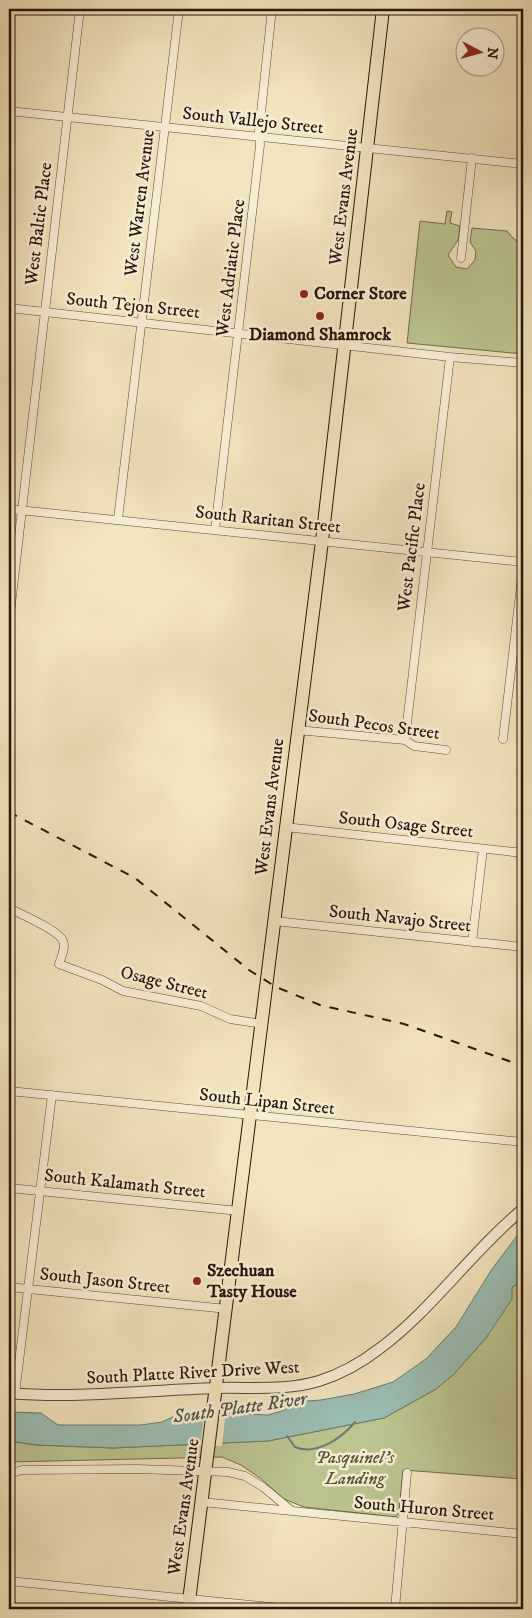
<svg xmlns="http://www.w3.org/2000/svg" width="532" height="1618" font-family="'IM FELL DW Pica',serif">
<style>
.green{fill:#bcc490;stroke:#716d4e}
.water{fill:#9bbeb4;stroke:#6c7b70}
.pier{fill:#f2e4be}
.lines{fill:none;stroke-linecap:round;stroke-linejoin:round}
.stream{stroke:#6c7b70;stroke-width:2}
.minor-casing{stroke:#594a38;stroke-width:9}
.tertiary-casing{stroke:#594a38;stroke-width:12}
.primary-casing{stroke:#26160b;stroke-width:14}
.minor{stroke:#f7edd5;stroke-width:8}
.tertiary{stroke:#f7edd5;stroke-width:10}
.primary{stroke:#f2e4be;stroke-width:12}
.rail{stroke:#26160b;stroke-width:2;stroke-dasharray:9 9;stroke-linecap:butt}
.poi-dot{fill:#8f2418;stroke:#f7edd5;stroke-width:2}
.labels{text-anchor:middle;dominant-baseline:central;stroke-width:5;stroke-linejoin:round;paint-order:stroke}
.street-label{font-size:18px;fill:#26160b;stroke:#f7edd5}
.poi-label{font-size:18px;font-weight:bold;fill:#26160b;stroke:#f7edd5;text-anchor:start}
.park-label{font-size:18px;font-style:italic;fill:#5a533a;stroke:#f7edd5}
.water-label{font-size:19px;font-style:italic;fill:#4f5146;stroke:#f7edd5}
</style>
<rect width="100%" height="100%" fill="#f2e4be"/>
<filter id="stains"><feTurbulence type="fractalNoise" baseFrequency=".004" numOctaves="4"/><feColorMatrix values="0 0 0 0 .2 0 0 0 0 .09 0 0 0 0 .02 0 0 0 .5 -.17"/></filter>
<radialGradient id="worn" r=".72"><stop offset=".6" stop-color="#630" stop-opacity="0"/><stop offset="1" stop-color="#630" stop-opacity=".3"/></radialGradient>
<path class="green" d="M 447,211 L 452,212 L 450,223 L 460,226 L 458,240 L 448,255 L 456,267 L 467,269 L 475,260 L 476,251 L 470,242 L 472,228 L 507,231 L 514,239 L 523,244 L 523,354 L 407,343 L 420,221 L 445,224 Z
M 523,1281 L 523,1479 L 403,1470 L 399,1512 L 396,1517 L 304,1507 L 284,1499 L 260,1478 L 241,1465 L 222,1457 L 9,1462 L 9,1441 L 37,1445 L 113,1448 L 268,1441 L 384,1418 L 436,1389 L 453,1375 L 486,1338 L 512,1287 Z"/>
<path class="water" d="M 523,1228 L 523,1281 L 512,1287 L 512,1299 L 486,1338 L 453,1375 L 436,1389 L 384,1418 L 268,1441 L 113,1448 L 37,1445 L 9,1441 L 9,1412 L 41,1413 L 58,1425 L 141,1425 L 162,1422 L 177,1415 L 190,1416 L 203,1412 L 268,1415 L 285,1410 L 292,1402 L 321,1400 L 354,1394 L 393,1382 L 426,1359 L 456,1327 L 492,1269 Z"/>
<path class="pier" d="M 205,1410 L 226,1410 L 222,1446 L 200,1446 Z"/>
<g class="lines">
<path class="stream" d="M 287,1436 L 295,1447 C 316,1456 342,1438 355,1422"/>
<defs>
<path id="minor" d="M 9,111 L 523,164
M 461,258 L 472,158
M 9,308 L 450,357 L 523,363
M 9,509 L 523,562
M 118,519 L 179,9
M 215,530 L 260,145 L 259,131 L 272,9
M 9,622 L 80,9
M 297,730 L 405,740 L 414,746 L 446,750
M 503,739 L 523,568
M 405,740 L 450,357
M 285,827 L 523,853
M 9,908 C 20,914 59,930 63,941 C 66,948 61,957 59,964 L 102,980 L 123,991 L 201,1006 L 230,1019 L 262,1024
M 274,921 L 523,947
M 472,942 L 483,849
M 9,1091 L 523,1142
M 9,1188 L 239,1211
M 9,1287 L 227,1309
M 15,1394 L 52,1095
M 9,1474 L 22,1470 L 137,1469 L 228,1472 L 245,1476 L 263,1487 L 292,1511 L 523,1534
M 202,1502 L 292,1511
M 9,1581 L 291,1609
M 395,1609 L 407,1473"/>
<path id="tertiary" d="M 9,1393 C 79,1399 148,1390 217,1388 C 251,1387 286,1391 319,1381 C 341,1374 361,1363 379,1349 C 432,1310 472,1251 523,1209"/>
<path id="primary" d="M 188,1609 L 322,541 L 383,9"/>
</defs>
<use href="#minor" class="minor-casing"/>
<use href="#tertiary" class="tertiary-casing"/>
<use href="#primary" class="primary-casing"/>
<use href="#minor" class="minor"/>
<use href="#tertiary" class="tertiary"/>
<use href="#primary" class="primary"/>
<path class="rail" d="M 9,812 L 135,878 L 249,970 L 276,987 L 320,1005 L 404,1024 L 523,1066"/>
</g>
<g class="poi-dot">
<circle cx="304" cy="294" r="5"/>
<circle cx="320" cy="316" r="5"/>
<circle cx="197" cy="1281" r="5"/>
</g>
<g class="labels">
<g class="street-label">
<text transform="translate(253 121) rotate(6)">South Vallejo Street</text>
<text transform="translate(344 197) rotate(-83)">West Evans Avenue</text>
<text transform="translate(140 203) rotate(-83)">West Warren Avenue</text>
<text transform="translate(39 224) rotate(-83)">West Baltic Place</text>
<text transform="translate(231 268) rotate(-83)">West Adriatic Place</text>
<text transform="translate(133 306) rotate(6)">South Tejon Street</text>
<text transform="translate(268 520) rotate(6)">South Raritan Street</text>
<text transform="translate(412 547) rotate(-83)">West Pacific Place</text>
<text transform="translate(374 725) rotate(8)">South Pecos Street</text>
<text transform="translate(270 807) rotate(-83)">West Evans Avenue</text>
<text transform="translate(406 825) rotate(6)">South Osage Street</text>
<text transform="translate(400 919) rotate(6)">South Navajo Street</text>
<text transform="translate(164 983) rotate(14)">Osage Street</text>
<text transform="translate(267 1102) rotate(6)">South Lipan Street</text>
<text transform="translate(125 1184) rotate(6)">South Kalamath Street</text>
<text transform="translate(105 1281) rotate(6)">South Jason Street</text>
<text transform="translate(193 1373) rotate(-3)">South Platte River Drive West</text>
<text transform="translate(184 1507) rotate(-82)">West Evans Avenue</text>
<text transform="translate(424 1509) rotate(5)">South Huron Street</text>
</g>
<g class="poi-label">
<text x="314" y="294">Corner Store</text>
<text x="320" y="335" text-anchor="middle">Diamond Shamrock</text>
<text x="207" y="1271">Szechuan<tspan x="207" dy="21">Tasty House</tspan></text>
</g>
<g class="park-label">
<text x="355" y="1458">Pasquinel's<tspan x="355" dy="21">Landing</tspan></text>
</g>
<g class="water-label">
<text transform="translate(240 1408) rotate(-8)">South Platte River</text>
</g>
</g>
<rect width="532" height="1618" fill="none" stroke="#f2e4be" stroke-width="30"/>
<rect x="10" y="10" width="512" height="1598" fill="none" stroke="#26160b" stroke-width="2.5"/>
<rect x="15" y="15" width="502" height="1588" fill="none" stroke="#26160b"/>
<g transform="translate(480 52) rotate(96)"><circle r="24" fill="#f7edd5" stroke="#a39784"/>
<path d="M0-4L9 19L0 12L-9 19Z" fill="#8f2418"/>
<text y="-8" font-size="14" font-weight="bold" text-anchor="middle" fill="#26160b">N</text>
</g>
<rect width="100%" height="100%" filter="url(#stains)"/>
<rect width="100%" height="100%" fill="url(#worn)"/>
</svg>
